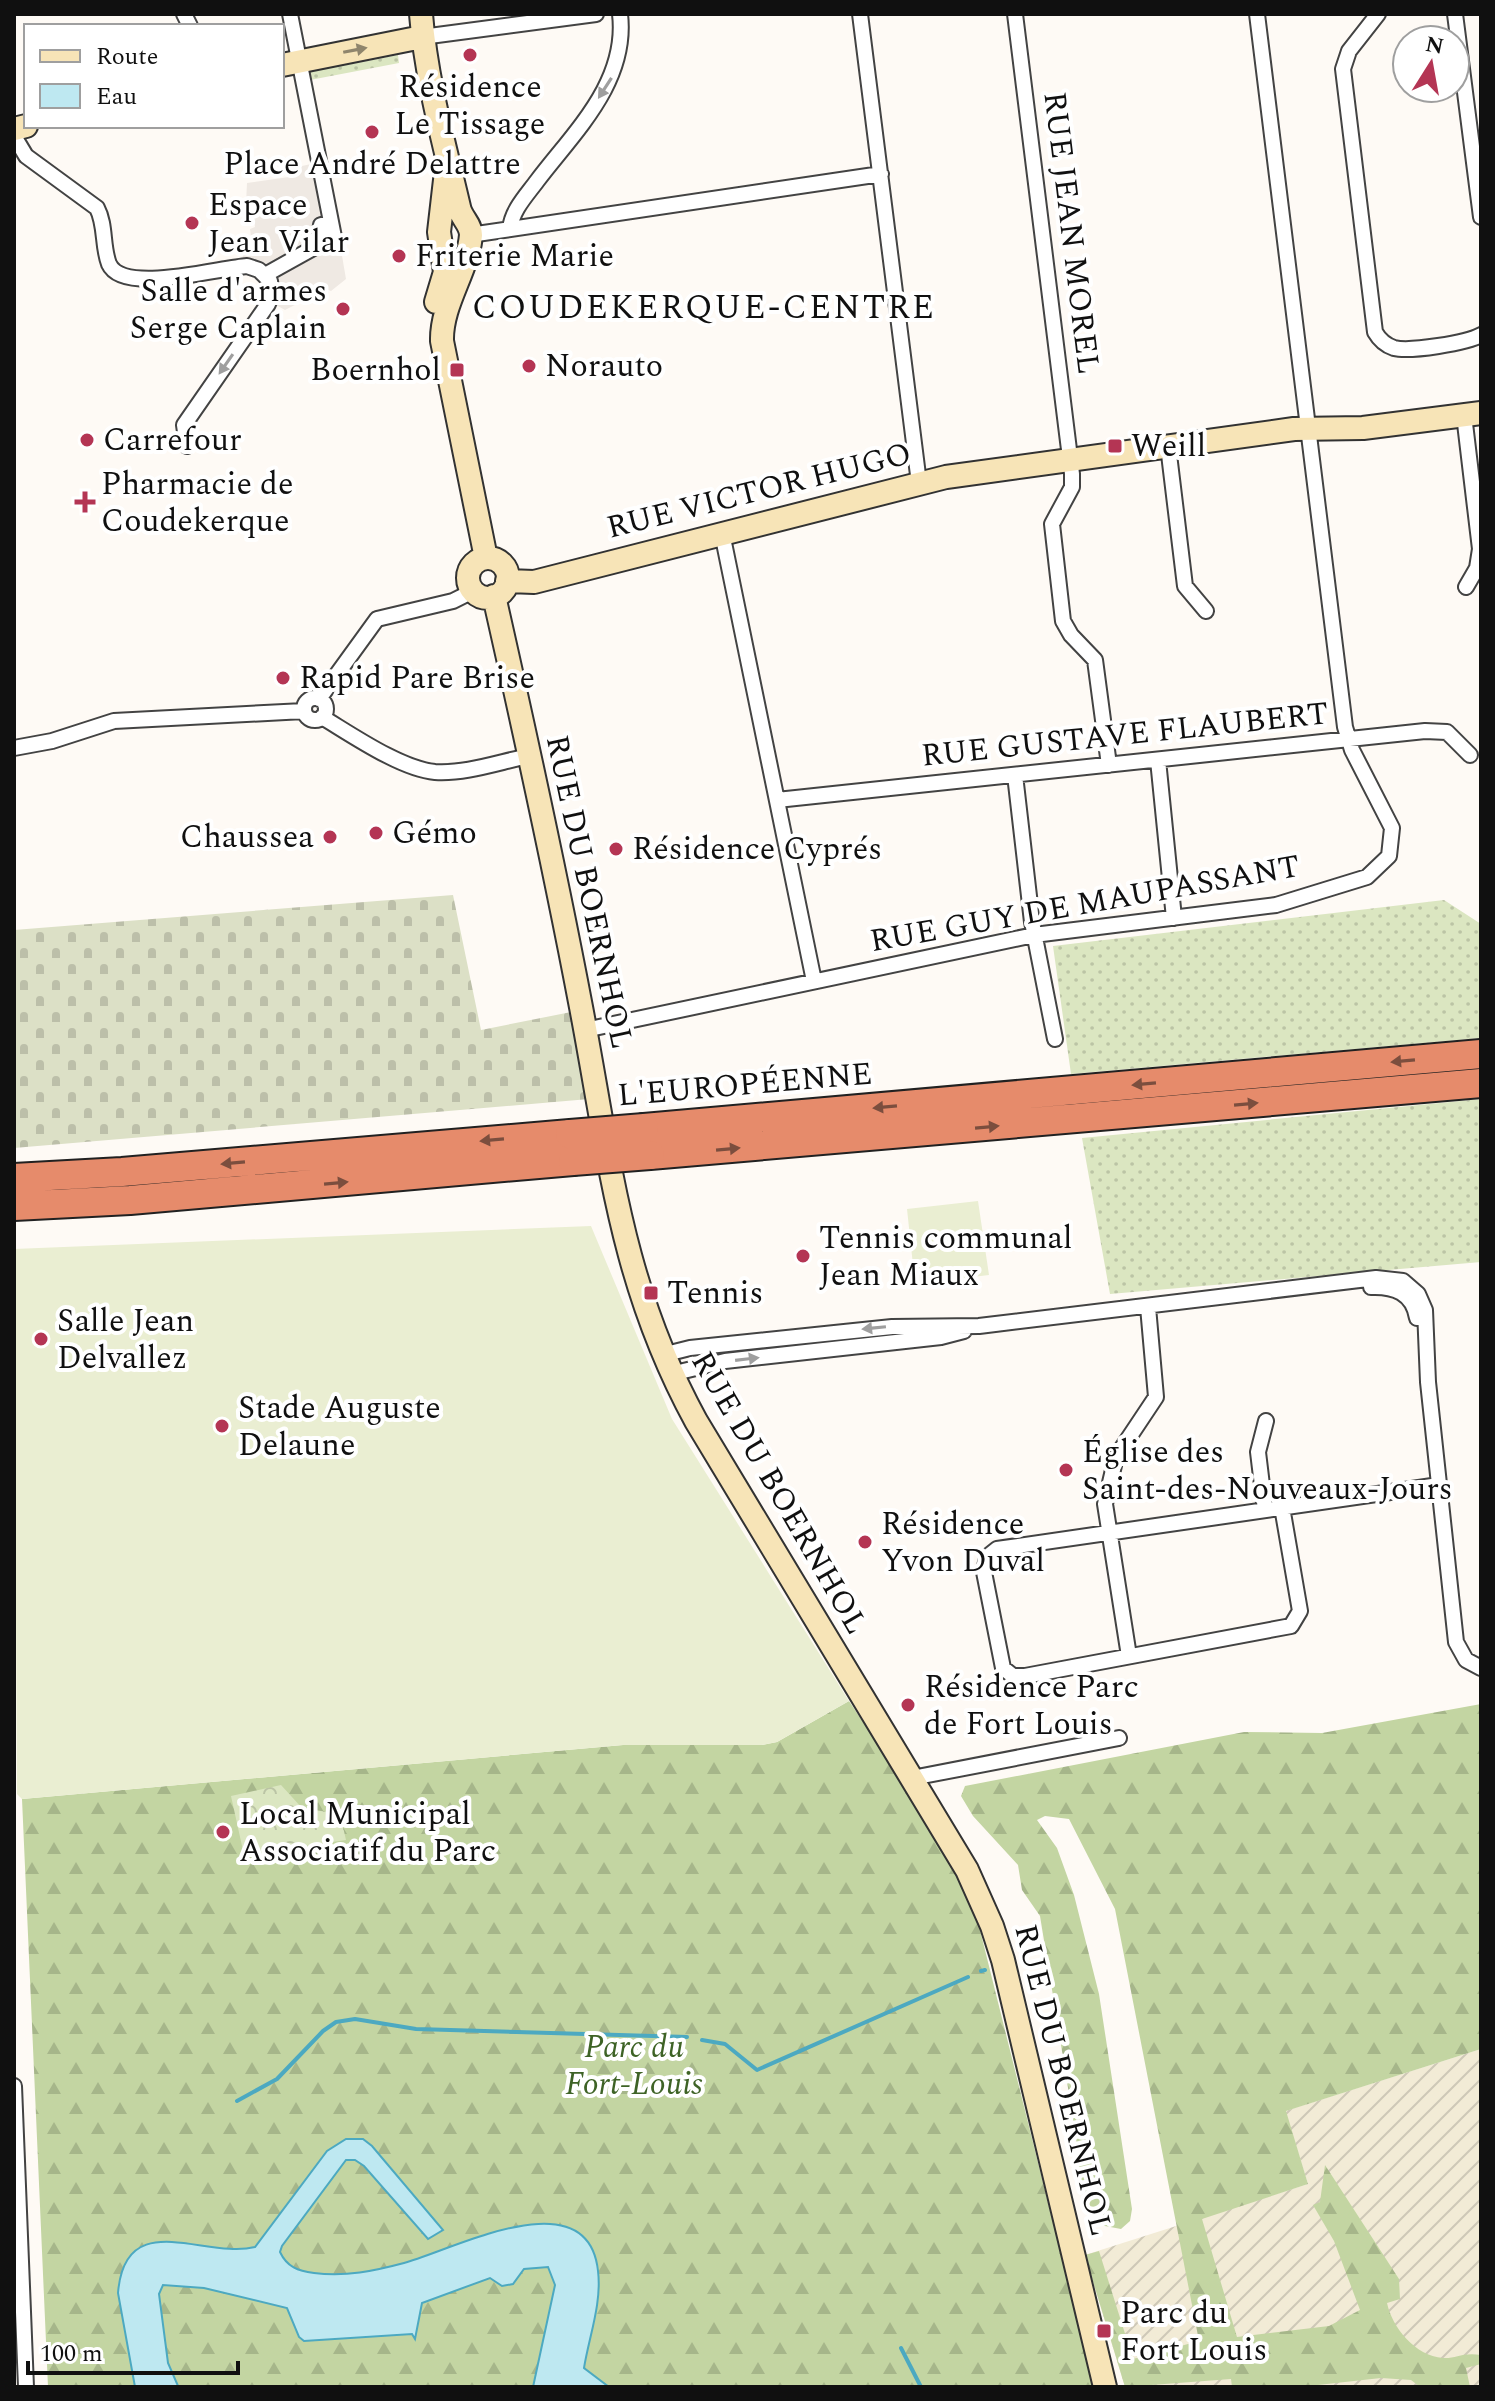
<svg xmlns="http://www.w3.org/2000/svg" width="1495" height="2401" font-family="Spectral,serif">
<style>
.farmland{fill:url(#farmland-furrows)}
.grass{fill:url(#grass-dots)}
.forest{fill:url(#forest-firs)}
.cemetery{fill:url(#cemetery-stones)}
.park{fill:url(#park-crowns)}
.pitch{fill:#eaeed2}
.plaza{fill:#efe9e3}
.water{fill:#bee8f1;stroke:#4ca9c1;stroke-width:2}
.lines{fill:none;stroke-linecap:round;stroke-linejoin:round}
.stream{stroke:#4ca9c1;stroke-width:4}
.street-casing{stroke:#434343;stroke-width:18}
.secondary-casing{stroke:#323232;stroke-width:26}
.highway-casing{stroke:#212121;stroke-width:32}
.street{stroke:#fff;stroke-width:14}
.secondary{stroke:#f7e4b7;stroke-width:22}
.highway{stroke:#e68b6b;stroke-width:28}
.highway-bridge-casing{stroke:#212121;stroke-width:32;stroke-linecap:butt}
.highway-bridge{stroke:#e68b6b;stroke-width:28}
.oneway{fill:#8f856c}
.oneway2{fill:#9f9f9f}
.oneway3{fill:#7b4e3e}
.poi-dot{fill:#b43554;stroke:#fff;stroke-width:3}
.labels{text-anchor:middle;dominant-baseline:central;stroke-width:8;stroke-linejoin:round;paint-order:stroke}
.poi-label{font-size:32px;fill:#101010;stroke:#fff;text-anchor:start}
.street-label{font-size:32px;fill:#101010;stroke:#fff}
.park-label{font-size:32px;font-style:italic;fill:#3e6326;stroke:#fff}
.neighbourhood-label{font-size:34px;letter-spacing:2px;fill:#101010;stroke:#fff}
</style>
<defs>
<pattern id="farmland-furrows" width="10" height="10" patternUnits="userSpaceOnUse" patternTransform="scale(2)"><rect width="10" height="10" fill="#f2ebd6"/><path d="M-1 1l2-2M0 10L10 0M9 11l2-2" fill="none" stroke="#cec8b7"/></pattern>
<pattern id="grass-dots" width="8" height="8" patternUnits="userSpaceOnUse" patternTransform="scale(2)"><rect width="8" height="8" fill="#dbe6c1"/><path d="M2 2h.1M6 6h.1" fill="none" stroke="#bbc4a5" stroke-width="1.8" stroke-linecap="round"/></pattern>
<pattern id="forest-firs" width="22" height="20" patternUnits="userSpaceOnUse" patternTransform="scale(2)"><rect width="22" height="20" fill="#c3d5a2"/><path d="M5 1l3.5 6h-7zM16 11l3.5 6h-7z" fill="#a6b68a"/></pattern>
<pattern id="cemetery-stones" width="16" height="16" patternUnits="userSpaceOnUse" patternTransform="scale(2)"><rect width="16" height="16" fill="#dce0c6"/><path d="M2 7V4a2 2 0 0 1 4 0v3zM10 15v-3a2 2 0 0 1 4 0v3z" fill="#bcbfa9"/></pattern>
<pattern id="park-crowns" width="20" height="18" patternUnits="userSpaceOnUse" patternTransform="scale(2)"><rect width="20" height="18" fill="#dbe6c1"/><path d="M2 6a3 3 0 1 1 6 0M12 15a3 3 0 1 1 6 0" fill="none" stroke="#bbc4a5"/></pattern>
</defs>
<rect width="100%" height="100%" fill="#fefaf5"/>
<path class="farmland" d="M 1481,2049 L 1481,2387 L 1125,2387 L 1085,2255 L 1308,2184 L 1285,2111 Z"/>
<path class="grass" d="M 398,55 L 399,63 L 310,80 L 305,73 Z
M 1444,900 L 1481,924 L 1481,1038 L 1071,1074 L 1053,946 Z
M 1481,1099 L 1481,1262 L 1110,1294 L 1082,1138 Z"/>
<path class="forest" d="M 849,1701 L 906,1787 L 973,1902 L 1094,2387 L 48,2387 L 22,1799 L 623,1745 L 762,1745 L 777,1742 Z
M 1481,1704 L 1481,2049 L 1286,2111 L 1308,2184 L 1202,2219 L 1237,2337 L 1329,2326 L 1360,2310 L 1334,2241 L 1313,2205 L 1320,2202 L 1325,2165 L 1399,2279 L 1400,2299 L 1387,2303 C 1392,2327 1415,2356 1443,2358 C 1455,2359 1462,2352 1481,2355 L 1481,2364 L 1466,2368 L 1470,2387 L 1420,2387 L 1411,2380 L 1381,2378 L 1300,2387 L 1232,2387 L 1231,2379 L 1125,2387 L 1085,2255 L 1099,2251 L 1133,2359 L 1199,2341 L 1115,1909 L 1069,1819 L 1045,1816 L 1037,1820 L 1057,1848 L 1074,1895 L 1099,1994 L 1132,2209 L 1130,2221 L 1121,2229 L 1105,2226 L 1089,2213 L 1080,2187 L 1076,2137 L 1040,1916 L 1022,1890 L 1018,1865 L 973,1816 L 961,1796 L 965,1786 L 1244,1732 L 1322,1733 Z"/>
<path class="cemetery" d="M 453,895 L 481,1030 L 571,1012 L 589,1099 L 14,1148 L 14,930 Z"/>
<path class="park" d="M 281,1785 L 302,1808 L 340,1814 L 346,1840 L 244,1855 L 231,1796 Z"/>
<path class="pitch" d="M 978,1201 L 989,1275 L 915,1284 L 907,1209 Z
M 591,1226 L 672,1419 L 849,1701 L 777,1742 L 762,1745 L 623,1745 L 22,1799 L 17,1794 L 14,1249 Z"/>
<path class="plaza" d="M 326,162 L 346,279 L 331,291 L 326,289 L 285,310 L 276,305 L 280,289 L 274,272 L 257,260 L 243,258 L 240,239 L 251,237 L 250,229 L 255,227 L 252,204 L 246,204 L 247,183 L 296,176 L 302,166 L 311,164 L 316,186 L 319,185 Z"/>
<path class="water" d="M 346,2139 L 363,2139 L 372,2146 L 443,2230 L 428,2239 L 364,2166 L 355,2160 L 346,2160 L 282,2246 L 280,2252 C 287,2267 298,2271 314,2273 C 346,2277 374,2271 404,2263 C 453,2250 588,2177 598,2271 C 602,2303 589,2337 584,2368 L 609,2387 L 533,2387 L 555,2285 L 548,2267 L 524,2269 L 513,2284 L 502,2286 L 490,2278 L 422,2303 L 415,2339 L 412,2334 L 304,2341 L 299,2337 L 287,2308 L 204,2288 L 163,2285 L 159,2294 L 168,2363 L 178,2386 L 191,2387 L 135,2387 L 118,2293 C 125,2205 206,2260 255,2247 L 327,2151 Z"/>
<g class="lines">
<path class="stream" d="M 981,1971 L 985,1970
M 702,2040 L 725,2044 L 757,2070 L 968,1977
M 237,2101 L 277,2079 L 323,2031 L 336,2022 L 355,2019 L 416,2029 L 687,2037
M 901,2348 L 921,2387"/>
<defs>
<path id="street" d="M 184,14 L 190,26
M 290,14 L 335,242
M 860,14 L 919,483
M 1015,14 L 1072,474 L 1072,487 L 1052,524 L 1063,621 L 1071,635 L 1095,660 L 1109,765
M 1378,14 L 1349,51 L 1343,69 L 1375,332 C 1379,339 1385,345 1394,348 C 1410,352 1467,343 1481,335
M 1455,14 L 1481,217
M 422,37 L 596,14
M 14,136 L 26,156 L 97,208 C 106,225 102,246 109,264 C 123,295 218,268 247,266 L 259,270 L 270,281 L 272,294 L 268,304 L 184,425 L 187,446
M 510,229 C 512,210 526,196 537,181 C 575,131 628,82 620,14
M 470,235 L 881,174
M 265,275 L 317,246 L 321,225 L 331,223
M 1464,415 L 1480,549 L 1477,568 L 1466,587
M 1168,446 L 1185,586 L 1206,611
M 722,533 L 814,981
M304 709a11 11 0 1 1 22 0a11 11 0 1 1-22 0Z
M 319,699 L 377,619 L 453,601 L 473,591
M 322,717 C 352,735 401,769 435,772 C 466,774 499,762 529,756
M 14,748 L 52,741 L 114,721 L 304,711
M 1158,760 L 1174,918
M 1015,775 L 1032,922 L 1055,1039
M 777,800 L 1425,731 L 1447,732 L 1470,755
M 585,1030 L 1034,935 L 1276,905 L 1367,877 L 1389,856 L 1392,828 L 1352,750 L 1345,727 L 1257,14
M 1371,1287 C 1394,1286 1413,1293 1417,1318
M 662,1355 L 690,1348 L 892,1327 L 979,1326 L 1376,1278 L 1403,1281 L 1418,1294 L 1425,1310 L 1428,1382 L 1456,1642 L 1466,1660 L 1481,1668
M 671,1374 L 725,1361 L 941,1337 L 964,1331
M 1282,1507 L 1300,1611 L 1291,1626 L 1025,1676 L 1013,1676 L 1003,1668 L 984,1572 L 987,1557 L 997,1549 L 1439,1485
M 1265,1510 L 1258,1452 L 1266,1421
M 1129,1656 L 1105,1504 L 1116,1457 L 1156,1397 L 1148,1307
M 912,1778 L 1119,1738
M 14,2086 L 26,2387"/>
<path id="secondary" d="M 421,14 C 426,79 444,143 459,207 C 461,218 471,224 471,235 C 468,271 441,304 442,341 L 486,558
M 282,65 L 422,37
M 14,129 L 26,126
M 436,302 L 445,272 L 439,232 L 445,180
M468 578a20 20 0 1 1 40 0a20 20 0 1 1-40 0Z
M 507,581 L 534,582 L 946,477 L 1294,429 L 1363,428 L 1481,413
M 494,596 C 525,733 555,870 581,1007 C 610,1159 620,1282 696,1421 L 967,1870 L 992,1926 L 1003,1960 L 1105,2387"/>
<path id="highway" d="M 644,1128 L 1481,1054
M 650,1155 L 1481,1083
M 14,1178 L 122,1172 L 570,1134
M 14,1206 L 130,1200 L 573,1161"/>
</defs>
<use href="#street" class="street-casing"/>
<use href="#secondary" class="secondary-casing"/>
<use href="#highway" class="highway-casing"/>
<use href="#street" class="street"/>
<use href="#secondary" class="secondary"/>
<use href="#highway" class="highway"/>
<defs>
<path id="highway-bridge" d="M 570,1134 L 644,1128
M 573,1161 L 650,1155"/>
</defs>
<use href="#highway-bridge" class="highway-bridge-casing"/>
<use href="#highway-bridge" class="highway-bridge"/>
</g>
<defs><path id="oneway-solid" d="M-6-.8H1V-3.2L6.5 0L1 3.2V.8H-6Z" transform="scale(2)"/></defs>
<use class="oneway" href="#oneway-solid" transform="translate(355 50) rotate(-11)"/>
<g class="oneway2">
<use href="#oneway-solid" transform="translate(605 88) rotate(123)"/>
<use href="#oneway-solid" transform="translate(226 364) rotate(125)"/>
<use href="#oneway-solid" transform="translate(874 1328) rotate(174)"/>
<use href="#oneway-solid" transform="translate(747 1359) rotate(-7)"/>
</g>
<g class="oneway3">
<use href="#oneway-solid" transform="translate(1403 1061) rotate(175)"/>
<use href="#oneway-solid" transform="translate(1144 1084) rotate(175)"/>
<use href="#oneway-solid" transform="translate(1246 1104) rotate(-5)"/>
<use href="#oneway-solid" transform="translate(885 1107) rotate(175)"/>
<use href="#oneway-solid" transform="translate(987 1127) rotate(-5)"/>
<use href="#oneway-solid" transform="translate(492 1140) rotate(175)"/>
<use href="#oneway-solid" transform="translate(728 1149) rotate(-5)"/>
<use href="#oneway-solid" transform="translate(233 1163) rotate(175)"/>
<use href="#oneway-solid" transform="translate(336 1183) rotate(-5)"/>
</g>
<g class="poi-dot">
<circle cx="470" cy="55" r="8"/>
<circle cx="372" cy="132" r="8"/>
<circle cx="192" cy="223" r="8"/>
<circle cx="399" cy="256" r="8"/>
<circle cx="343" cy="309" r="8"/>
<circle cx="529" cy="366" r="8"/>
<rect x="449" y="362" width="16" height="16" rx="4"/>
<circle cx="87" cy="440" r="8"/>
<rect x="1107" y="438" width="16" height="16" rx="4"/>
<path d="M81 490h8v8h8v8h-8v8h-8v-8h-8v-8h8z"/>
<circle cx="283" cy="678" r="8"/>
<circle cx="376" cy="833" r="8"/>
<circle cx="330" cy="837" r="8"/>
<circle cx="616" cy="849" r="8"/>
<circle cx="803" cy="1256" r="8"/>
<rect x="643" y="1285" width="16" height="16" rx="4"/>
<circle cx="41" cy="1339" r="8"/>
<circle cx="222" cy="1426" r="8"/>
<circle cx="1066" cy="1470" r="8"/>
<circle cx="865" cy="1542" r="8"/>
<circle cx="908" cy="1705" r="8"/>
<circle cx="223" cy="1832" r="8"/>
<rect x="1096" y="2323" width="16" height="16" rx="4"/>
</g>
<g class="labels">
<g class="poi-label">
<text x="470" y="87" text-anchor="middle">Résidence<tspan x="470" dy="37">Le Tissage</tspan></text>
<text x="372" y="164" text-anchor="middle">Place André Delattre</text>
<text x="208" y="205">Espace<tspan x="208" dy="37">Jean Vilar</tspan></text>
<text x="415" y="256">Friterie Marie</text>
<text x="327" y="291" text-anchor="end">Salle d'armes<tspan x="327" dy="37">Serge Caplain</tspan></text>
<text x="545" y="366">Norauto</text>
<text x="441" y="370" text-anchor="end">Boernhol</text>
<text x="103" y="440">Carrefour</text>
<text x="1131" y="446">Weill</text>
<text x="101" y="484">Pharmacie de<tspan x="101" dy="37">Coudekerque</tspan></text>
<text x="299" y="678">Rapid Pare Brise</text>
<text x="392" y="833">Gémo</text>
<text x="314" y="837" text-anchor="end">Chaussea</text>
<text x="632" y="849">Résidence Cyprés</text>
<text x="819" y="1238">Tennis communal<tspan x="819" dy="37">Jean Miaux</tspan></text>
<text x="667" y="1293">Tennis</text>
<text x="57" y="1321">Salle Jean<tspan x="57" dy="37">Delvallez</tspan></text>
<text x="238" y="1408">Stade Auguste<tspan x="238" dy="37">Delaune</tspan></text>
<text x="1082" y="1452">Église des<tspan x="1082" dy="37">Saint-des-Nouveaux-Jours</tspan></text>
<text x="881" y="1524">Résidence<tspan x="881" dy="37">Yvon Duval</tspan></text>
<text x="924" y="1687">Résidence Parc<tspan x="924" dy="37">de Fort Louis</tspan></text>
<text x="239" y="1814">Local Municipal<tspan x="239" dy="37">Associatif du Parc</tspan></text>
<text x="1120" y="2313">Parc du<tspan x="1120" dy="37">Fort Louis</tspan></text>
</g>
<g class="street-label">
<text transform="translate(1071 233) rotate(83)">RUE JEAN MOREL</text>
<text transform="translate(759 491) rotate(-14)">RUE VICTOR HUGO</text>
<text transform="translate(1125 735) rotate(-6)">RUE GUSTAVE FLAUBERT</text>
<text transform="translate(589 892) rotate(78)">RUE DU BOERNHOL</text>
<text transform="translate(1085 904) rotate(-10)">RUE GUY DE MAUPASSANT</text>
<text transform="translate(745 1085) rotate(-5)">L'EUROPÉENNE</text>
<text transform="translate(779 1493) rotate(60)">RUE DU BOERNHOL</text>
<text transform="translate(1063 2080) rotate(76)">RUE DU BOERNHOL</text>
</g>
<g class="park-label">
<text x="634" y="2047">Parc du<tspan x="634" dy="37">Fort-Louis</tspan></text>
</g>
<g class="neighbourhood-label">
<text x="704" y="308">COUDEKERQUE-CENTRE</text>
</g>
</g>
<rect width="1495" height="2401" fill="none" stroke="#101010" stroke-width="32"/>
<rect x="24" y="24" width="260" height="104" fill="#ffffff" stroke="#9f9f9f" stroke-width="2"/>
<rect x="40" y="50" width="40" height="12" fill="#f7e4b7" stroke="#9f9f9f" stroke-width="2"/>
<text x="96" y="64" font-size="24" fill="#101010">Route</text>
<rect x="40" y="84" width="40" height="24" fill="#bee8f1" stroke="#9f9f9f" stroke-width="2"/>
<text x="96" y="104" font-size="24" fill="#101010">Eau</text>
<g transform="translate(1431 64) rotate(11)"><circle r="38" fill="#ffffff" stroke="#9f9f9f" stroke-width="2"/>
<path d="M0-6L14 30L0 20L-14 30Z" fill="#b43554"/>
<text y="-12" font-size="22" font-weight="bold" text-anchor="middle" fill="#101010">N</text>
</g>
<path d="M28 2361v12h210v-12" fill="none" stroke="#101010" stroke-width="4"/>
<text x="40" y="2361" font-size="24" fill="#101010" stroke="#ffffff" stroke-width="6" paint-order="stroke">100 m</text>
</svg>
